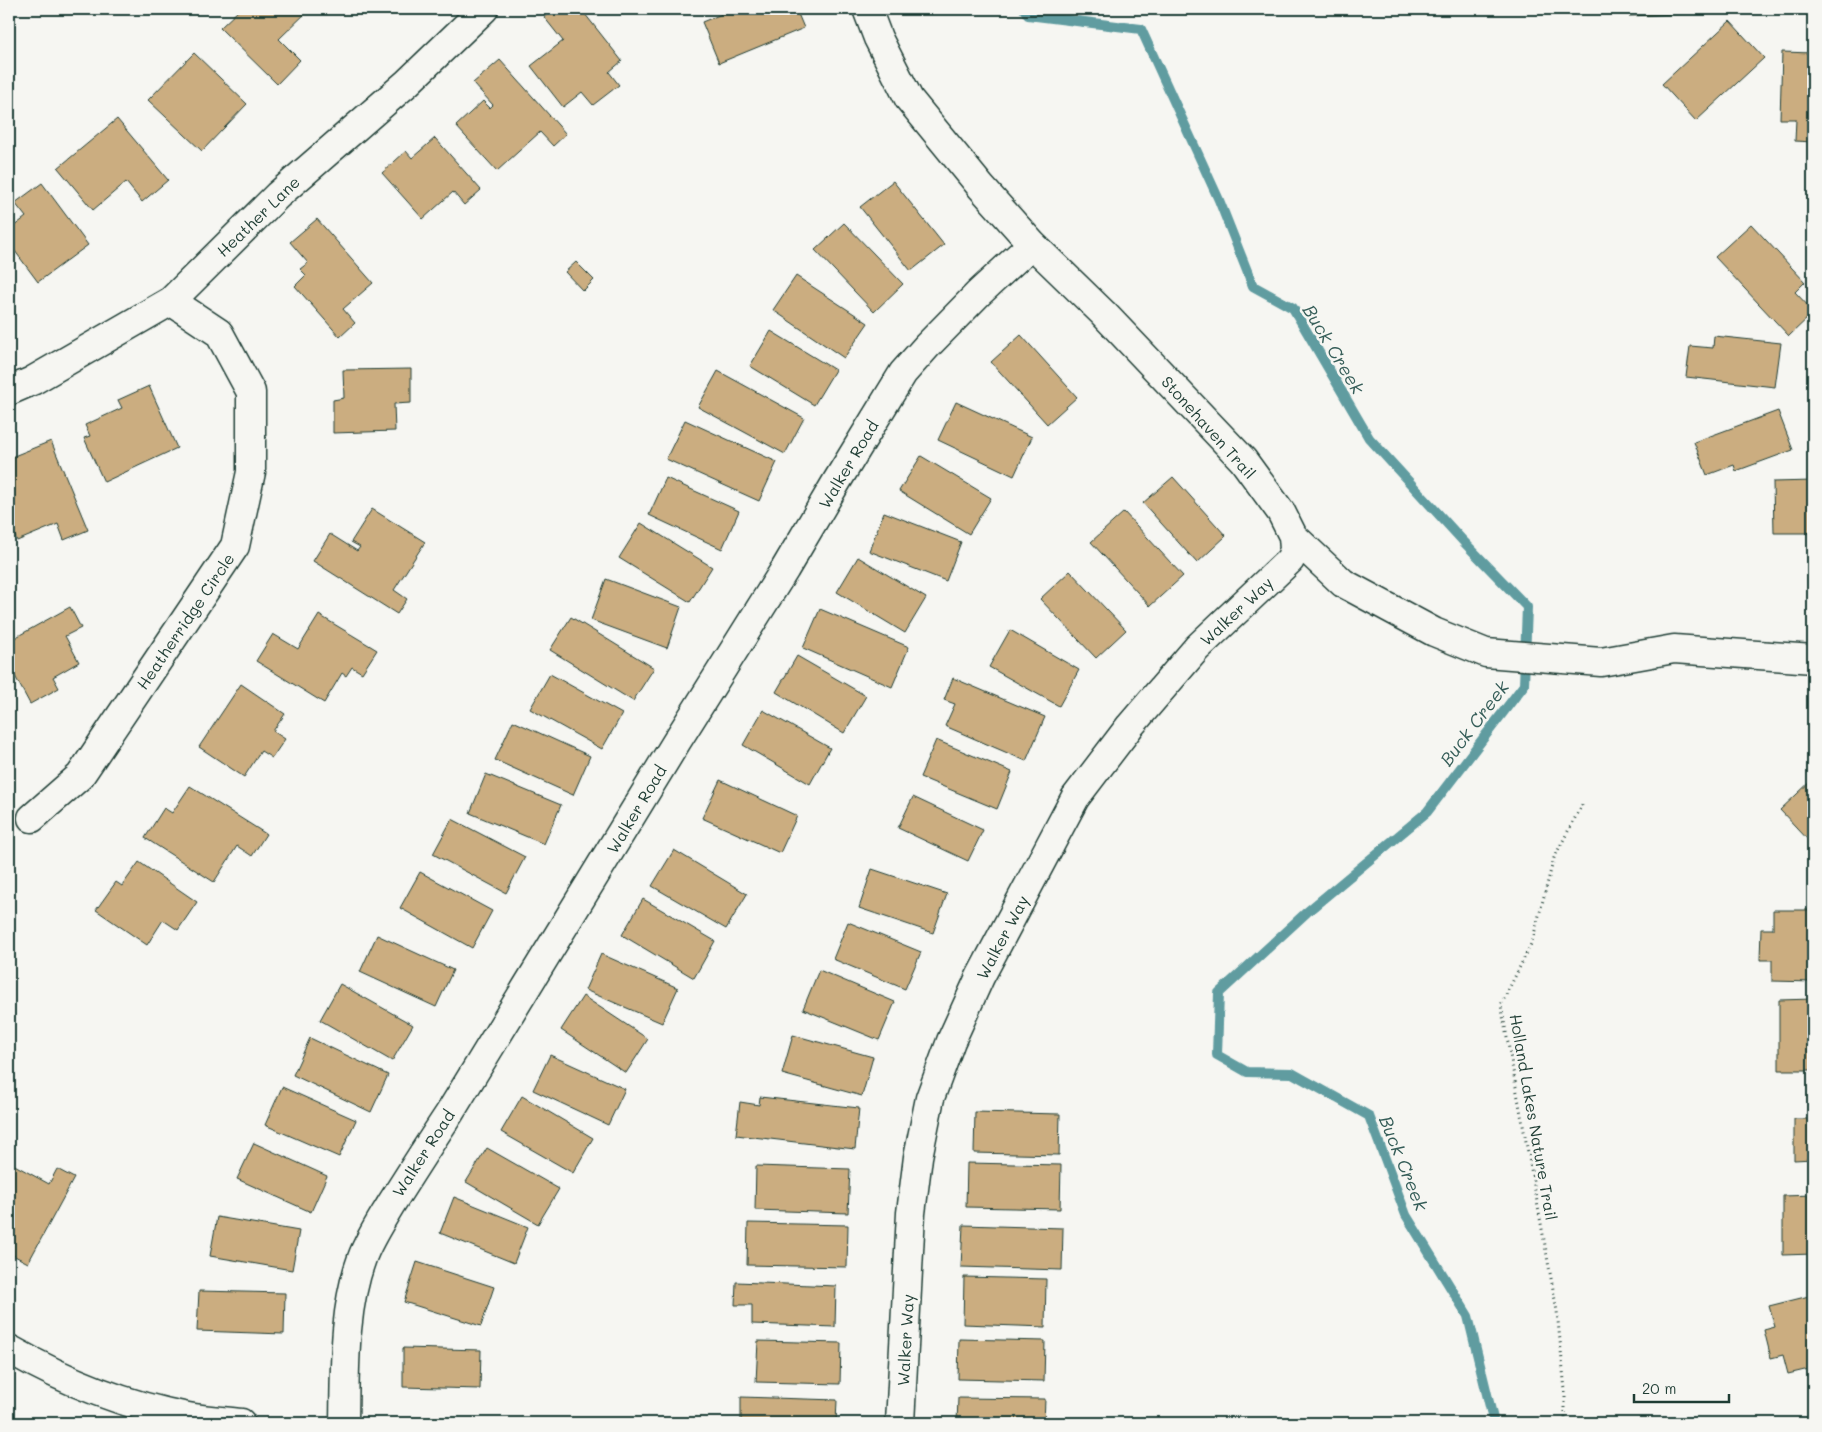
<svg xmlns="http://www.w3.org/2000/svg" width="1822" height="1432" font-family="Mali,sans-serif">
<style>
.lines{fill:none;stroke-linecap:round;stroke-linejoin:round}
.stream{stroke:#609ca0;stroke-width:10}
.building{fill:#cbad80;stroke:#1f3d34}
.minor-casing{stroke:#1f3d34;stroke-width:31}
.path{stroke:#1f3d34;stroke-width:3;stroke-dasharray:1 4;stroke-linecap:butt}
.minor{stroke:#f6f6f2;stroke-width:28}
.labels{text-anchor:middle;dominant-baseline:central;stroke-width:5;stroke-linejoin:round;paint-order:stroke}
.street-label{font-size:16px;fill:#1f3d34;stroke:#f6f6f2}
.water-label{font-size:18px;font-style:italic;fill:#355d58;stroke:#f6f6f2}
</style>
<rect width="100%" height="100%" fill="#f6f6f2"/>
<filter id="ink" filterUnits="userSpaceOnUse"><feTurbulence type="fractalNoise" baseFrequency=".02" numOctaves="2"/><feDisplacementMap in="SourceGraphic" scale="10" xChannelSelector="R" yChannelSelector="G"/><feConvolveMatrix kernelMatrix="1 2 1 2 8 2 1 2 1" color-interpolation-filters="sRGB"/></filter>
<g filter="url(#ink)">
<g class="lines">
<path class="stream" d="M 1024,9 L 1028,15 L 1141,29 L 1219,200 L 1253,286 L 1293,308 L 1369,438 L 1464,542 L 1527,607 L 1524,685 L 1427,812 L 1307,912 L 1219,993 L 1217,1055 L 1247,1072 L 1292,1073 L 1369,1116 L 1406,1215 L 1468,1316 L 1494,1423"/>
</g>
<path class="building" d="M 240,9 L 310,9 L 279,39 L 300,60 L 277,84 L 220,28 Z
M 554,9 L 581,9 L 622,61 L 609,72 L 619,85 L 593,105 L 582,92 L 563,107 L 531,66 L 563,41 L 544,17 Z
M 734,9 L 796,9 L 804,28 L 719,63 L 702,22 Z
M 1629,9 L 1724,9 L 1724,12 L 1629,16 Z
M 1730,21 L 1764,58 L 1696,121 L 1662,84 Z
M 1782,52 L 1813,53 L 1813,142 L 1795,141 L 1796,119 L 1780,119 Z
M 194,53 L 247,104 L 202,151 L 148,100 Z
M 500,60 L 566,134 L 553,146 L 540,132 L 497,171 L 456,126 L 483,101 L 490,108 L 493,105 L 473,83 Z
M 117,119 L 168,180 L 142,202 L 126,182 L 93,210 L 58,168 Z
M 435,138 L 481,190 L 464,205 L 453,192 L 423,219 L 382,173 L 406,151 L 412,158 Z
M 893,181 L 944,245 L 911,271 L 860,207 Z
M 42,183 L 88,245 L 38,282 L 9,243 L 9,230 L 26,217 L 15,203 Z
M 317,219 L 373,283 L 343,309 L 355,323 L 340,337 L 295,286 L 306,275 L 300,269 L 308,263 L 290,242 Z
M 844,223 L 903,284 L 874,312 L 815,250 Z
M 1751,224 L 1805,282 L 1795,292 L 1813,311 L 1813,313 L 1789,336 L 1715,257 Z
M 576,262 L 594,280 L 583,291 L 565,272 Z
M 796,276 L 868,323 L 844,358 L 773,310 Z
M 771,331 L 835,370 L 814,405 L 750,366 Z
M 1021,335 L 1077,397 L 1047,424 L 991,362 Z
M 1714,336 L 1781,343 L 1775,387 L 1686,377 L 1690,346 L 1713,348 Z
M 411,369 L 411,403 L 394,404 L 395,431 L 333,433 L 333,400 L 344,398 L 343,370 Z
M 718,371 L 804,418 L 785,454 L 698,407 Z
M 149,386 L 177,448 L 104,482 L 84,438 L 90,436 L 85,425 L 122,408 L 118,400 Z
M 956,402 L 1032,437 L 1014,476 L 938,440 Z
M 1778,411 L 1793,450 L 1736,471 L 1734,465 L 1707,475 L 1694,442 Z
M 685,420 L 777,462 L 759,501 L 666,459 Z
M 51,441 L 88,530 L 64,540 L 58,524 L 17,541 L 9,521 L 9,458 Z
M 921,456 L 991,498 L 969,534 L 899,491 Z
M 1173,477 L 1226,536 L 1197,563 L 1143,503 Z
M 666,478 L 739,511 L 722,549 L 649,515 Z
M 1813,481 L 1813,533 L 1774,533 L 1773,482 Z
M 372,509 L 425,542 L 394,590 L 407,599 L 397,614 L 313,561 L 330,534 L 357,551 L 360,547 L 351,542 Z
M 884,512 L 961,542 L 946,581 L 869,551 Z
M 1124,512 L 1183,576 L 1150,606 L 1091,542 Z
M 641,523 L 712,567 L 690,602 L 619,558 Z
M 858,557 L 926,598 L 905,633 L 837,592 Z
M 1070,571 L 1126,630 L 1096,658 L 1040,599 Z
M 606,579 L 681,607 L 667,648 L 591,620 Z
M 70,607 L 81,628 L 65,636 L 79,662 L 53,677 L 59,688 L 30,704 L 9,665 L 9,641 Z
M 820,609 L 909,647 L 892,687 L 803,648 Z
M 319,615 L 377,650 L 362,673 L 352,667 L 346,676 L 342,673 L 324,703 L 256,661 L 273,634 L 298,649 Z
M 571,617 L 654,668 L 633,701 L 550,650 Z
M 1010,630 L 1079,670 L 1059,706 L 989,667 Z
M 797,656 L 866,696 L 844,733 L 776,692 Z
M 550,674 L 622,714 L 602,749 L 530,709 Z
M 953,678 L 1045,717 L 1026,761 L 945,726 L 955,704 L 944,700 Z
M 241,684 L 285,714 L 273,731 L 285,739 L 272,758 L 261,751 L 244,777 L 199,747 Z
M 763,710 L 830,748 L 810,784 L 743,745 Z
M 513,721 L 590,756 L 573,795 L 495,760 Z
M 936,740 L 1012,772 L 997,809 L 920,777 Z
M 486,774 L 561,805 L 544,844 L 470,813 Z
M 1813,779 L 1813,845 L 1780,810 Z
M 720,780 L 797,816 L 780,853 L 702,818 Z
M 190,786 L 266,834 L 252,856 L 237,846 L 214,882 L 145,838 L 164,808 L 172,813 Z
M 913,797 L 983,830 L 968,861 L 898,828 Z
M 452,819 L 525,857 L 506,893 L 433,854 Z
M 674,850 L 747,894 L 726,929 L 652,886 Z
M 139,862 L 197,902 L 178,930 L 163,920 L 147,945 L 96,910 L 116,882 L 122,886 Z
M 872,869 L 947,894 L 933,933 L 859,908 Z
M 420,872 L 492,911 L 472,948 L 400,908 Z
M 643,899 L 715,941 L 694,978 L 622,935 Z
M 1773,910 L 1813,910 L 1813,982 L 1772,981 L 1772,960 L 1760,960 L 1761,929 L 1773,929 Z
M 848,922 L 921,952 L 905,989 L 833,959 Z
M 377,935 L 453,970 L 436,1007 L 360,972 Z
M 601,954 L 678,988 L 662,1023 L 585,990 Z
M 819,970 L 895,1002 L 879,1040 L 803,1009 Z
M 340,984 L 413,1025 L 392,1061 L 320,1020 Z
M 583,996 L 648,1039 L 626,1073 L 561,1030 Z
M 1813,999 L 1813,1070 L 1779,1070 L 1779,1000 Z
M 793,1035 L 873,1057 L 862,1096 L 782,1074 Z
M 310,1038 L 388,1075 L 371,1112 L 293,1075 Z
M 550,1055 L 625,1089 L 608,1125 L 533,1090 Z
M 282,1087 L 356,1120 L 339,1157 L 265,1125 Z
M 1811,1095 L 1813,1095 L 1813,1159 L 1794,1160 L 1794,1119 L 1812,1119 Z
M 522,1096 L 593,1138 L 573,1173 L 501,1132 Z
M 760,1097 L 859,1108 L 855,1149 L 736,1135 L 740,1102 L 759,1105 Z
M 975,1112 L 1060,1114 L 1059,1155 L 974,1153 Z
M 254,1143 L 327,1176 L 311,1212 L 237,1179 Z
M 487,1148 L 559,1189 L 538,1224 L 466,1182 Z
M 9,1162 L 49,1184 L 57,1169 L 74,1178 L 28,1263 L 9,1253 Z
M 967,1163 L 1061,1165 L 1060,1209 L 966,1207 Z
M 756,1166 L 850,1169 L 848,1213 L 755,1210 Z
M 1813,1195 L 1813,1254 L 1783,1255 L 1783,1196 Z
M 454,1197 L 528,1227 L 514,1263 L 440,1233 Z
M 217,1217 L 299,1231 L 292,1270 L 210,1256 Z
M 748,1223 L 848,1225 L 847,1267 L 747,1265 Z
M 963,1225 L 1063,1228 L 1062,1270 L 961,1267 Z
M 417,1262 L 494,1287 L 481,1326 L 404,1302 Z
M 964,1277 L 1046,1279 L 1045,1327 L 963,1324 Z
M 736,1282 L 836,1286 L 835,1327 L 752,1324 L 752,1305 L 735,1305 Z
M 199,1291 L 285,1293 L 284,1334 L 197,1331 Z
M 1813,1295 L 1813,1368 L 1788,1374 L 1783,1355 L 1771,1358 L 1764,1330 L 1775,1327 L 1769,1306 Z
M 959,1339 L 1045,1341 L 1044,1381 L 958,1379 Z
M 758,1341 L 841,1343 L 840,1384 L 756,1382 Z
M 403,1348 L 481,1350 L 480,1389 L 403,1387 Z
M 741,1397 L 837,1400 L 836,1423 L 741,1423 Z
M 958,1398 L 1045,1399 L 1044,1423 L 957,1423 Z"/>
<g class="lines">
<defs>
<path id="minor" d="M 867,9 L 878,38 L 909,99 L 981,187 L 1032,244 L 1103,313 L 1243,460 L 1281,512 L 1293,536 L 1343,583 L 1434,632 L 1486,653 L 1601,662 L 1674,649 L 1813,659
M 9,391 L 32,381 L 171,301 L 278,195 L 407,83 L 484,9
M 32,818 L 80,776 L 235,546 L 251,472 L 251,392 L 219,333 L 171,301
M 9,1349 C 65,1381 123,1405 188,1417 C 205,1420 223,1421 241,1423
M 344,1423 C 345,1368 343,1310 362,1258 C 369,1239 381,1221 391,1204 C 410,1174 429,1144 449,1114 L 677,741 L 785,569 L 837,481 L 903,373 L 927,346 L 978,294 L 1032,244
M 900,1423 L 911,1213 L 918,1157 L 930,1098 L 951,1041 L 980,977 L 1075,798 L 1130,726 L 1197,648 L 1290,560 L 1294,550 L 1293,536"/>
</defs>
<use href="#minor" class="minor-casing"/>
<path class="path" d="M 1565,1423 L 1565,1390 L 1557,1311 L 1501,1005 L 1532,942 L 1554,858 L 1584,801"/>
<use href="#minor" class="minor"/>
</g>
</g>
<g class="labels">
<g class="street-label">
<text transform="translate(258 216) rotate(-44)">Heather Lane</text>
<text transform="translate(1209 427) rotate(48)">Stonehaven Trail</text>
<text transform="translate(848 464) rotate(-59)">Walker Road</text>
<text transform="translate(1236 611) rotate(-43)">Walker Way</text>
<text transform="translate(185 621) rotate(-56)">Heatherridge Circle</text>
<text transform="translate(636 809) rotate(-59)">Walker Road</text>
<text transform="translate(1002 937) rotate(-62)">Walker Way</text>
<text transform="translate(1534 1117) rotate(80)">Holland Lakes Nature Trail</text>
<text transform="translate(423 1153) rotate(-57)">Walker Road</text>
<text transform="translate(905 1340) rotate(-87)">Walker Way</text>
</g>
<g class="water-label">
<text transform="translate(1334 349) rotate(59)">Buck Creek</text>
<text transform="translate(1474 723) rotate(-53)">Buck Creek</text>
<text transform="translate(1404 1163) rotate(68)">Buck Creek</text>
</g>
</g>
<rect width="1822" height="1432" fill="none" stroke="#f6f6f2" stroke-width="30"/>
<rect x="15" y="15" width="1792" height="1402" fill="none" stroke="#1f3d34" stroke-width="2" filter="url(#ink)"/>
<path d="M1634 1394v8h95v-8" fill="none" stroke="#1f3d34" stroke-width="2.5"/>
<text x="1642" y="1394" font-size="15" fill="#1f3d34" stroke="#f6f6f2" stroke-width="4" paint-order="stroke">20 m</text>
</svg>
